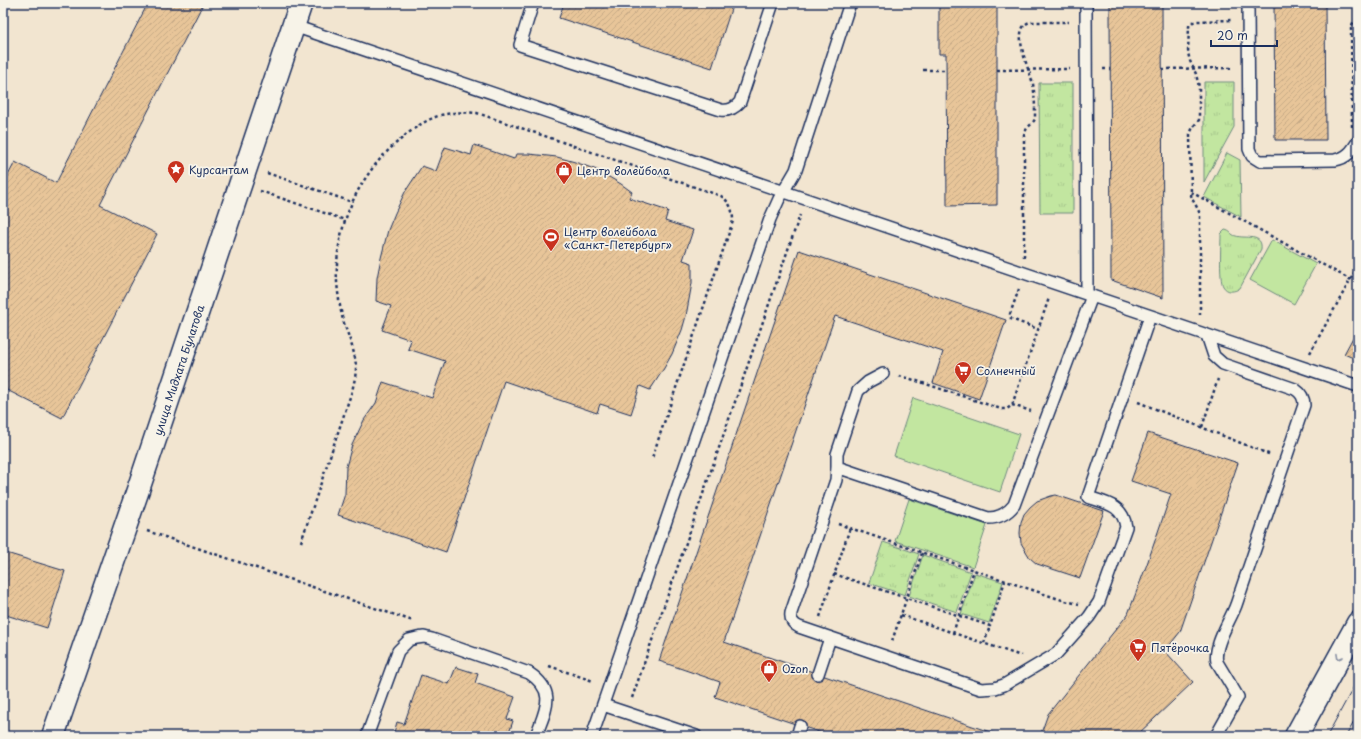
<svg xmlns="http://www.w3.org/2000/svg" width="1361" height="739" font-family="'Playpen Sans',sans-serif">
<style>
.park{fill:url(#park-tufts);stroke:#6e8a7f}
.pitch{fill:#c2e6a0;stroke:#6e8a7f}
.building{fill:url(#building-hatch);stroke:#1b2f5e}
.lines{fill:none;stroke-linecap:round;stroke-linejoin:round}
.lane-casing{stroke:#1b2f5e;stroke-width:14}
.street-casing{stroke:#1b2f5e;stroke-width:25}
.secondary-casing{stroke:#1b2f5e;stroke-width:25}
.path{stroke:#1b2f5e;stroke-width:2.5;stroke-dasharray:3 3;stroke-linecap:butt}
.lane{stroke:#f7f3e8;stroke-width:11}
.street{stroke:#f7f3e8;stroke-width:22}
.secondary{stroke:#f7f3e8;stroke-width:22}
.tram{stroke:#1b2f5e;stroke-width:1}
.oneway{stroke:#8991a3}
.labels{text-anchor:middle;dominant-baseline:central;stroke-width:3.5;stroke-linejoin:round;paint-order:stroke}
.poi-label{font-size:11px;fill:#1b2f5e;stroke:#f7f3e8;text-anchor:start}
.street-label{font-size:11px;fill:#1b2f5e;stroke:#f7f3e8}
</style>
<defs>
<pattern id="park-tufts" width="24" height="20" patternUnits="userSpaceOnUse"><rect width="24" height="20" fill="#c2e6a0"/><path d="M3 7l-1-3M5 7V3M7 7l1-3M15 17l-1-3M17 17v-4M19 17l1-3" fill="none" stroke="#a6c68c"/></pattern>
<pattern id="building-hatch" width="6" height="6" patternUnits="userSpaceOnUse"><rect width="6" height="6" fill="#e8c599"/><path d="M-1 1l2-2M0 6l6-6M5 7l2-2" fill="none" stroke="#c6aa86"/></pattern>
</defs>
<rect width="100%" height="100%" fill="#f2e5d0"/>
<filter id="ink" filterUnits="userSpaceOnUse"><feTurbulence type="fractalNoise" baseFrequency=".025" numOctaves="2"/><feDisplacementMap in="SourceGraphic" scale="8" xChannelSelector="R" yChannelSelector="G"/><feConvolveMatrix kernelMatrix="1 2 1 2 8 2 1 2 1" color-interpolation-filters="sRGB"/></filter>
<g filter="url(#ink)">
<path class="park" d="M 1204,82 L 1234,82 L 1234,127 L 1204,182 Z
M 1039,83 L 1073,83 L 1073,213 L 1040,213 Z
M 1227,153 L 1240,160 L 1241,217 L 1204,197 Z
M 1225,230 C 1231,231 1231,235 1236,236 C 1245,239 1263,233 1261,249 L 1240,288 C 1235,292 1227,293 1223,286 C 1219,279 1221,244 1221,234 Z
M 883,542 L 919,554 L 905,595 L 869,583 Z
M 923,555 L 971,572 L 957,612 L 909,596 Z
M 975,573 L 1003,582 L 989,623 L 961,614 Z"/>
<path class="pitch" d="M 1272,240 L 1316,264 L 1294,304 L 1250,280 Z
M 913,398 L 1019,434 L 1000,492 L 894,456 Z
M 909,499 L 987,525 L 973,567 L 895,541 Z"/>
<path class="building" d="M 148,3 L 201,3 L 203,4 L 100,205 L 157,234 L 62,418 L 3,388 L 3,185 L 15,162 L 56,183 Z
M 564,3 L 733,3 L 712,68 L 559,18 Z
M 939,3 L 997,3 L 997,205 L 947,206 L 946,54 L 939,54 Z
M 1110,3 L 1162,3 L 1163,298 L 1111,280 Z
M 1274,3 L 1325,3 L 1326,140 L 1275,140 Z
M 474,145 L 514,159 L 516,154 L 529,154 L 557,157 L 575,162 L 597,170 L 621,184 L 632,192 L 629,198 L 668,211 L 665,221 L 693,230 L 683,260 L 692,263 L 692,283 L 686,316 L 682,330 L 672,354 L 663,370 L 650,390 L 640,386 L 631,414 L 600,404 L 597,413 L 504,381 L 446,552 L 338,515 L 345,494 L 346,467 L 352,445 L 364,420 L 376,403 L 383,382 L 432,398 L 445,361 L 408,349 L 411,340 L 382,330 L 391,306 L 376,301 L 377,278 L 381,258 L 388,230 L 395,213 L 405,192 L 422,166 L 436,171 L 445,147 L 471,155 Z
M 799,250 L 1006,320 L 979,399 L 933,383 L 943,352 L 835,316 L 724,642 L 1002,736 L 831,736 L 715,697 L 720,682 L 659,661 Z
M 1358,328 L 1358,360 L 1344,354 Z
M 1148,433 L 1238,463 L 1180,632 L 1165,651 L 1193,682 L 1136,736 L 1040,736 L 1048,714 L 1128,614 L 1147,564 L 1171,494 L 1131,481 Z
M 1056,495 L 1104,511 L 1080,578 L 1037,564 L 1030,558 L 1021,543 L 1020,533 L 1021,522 L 1024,514 L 1030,507 L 1037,501 L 1051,496 Z
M 3,552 L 65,571 L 47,628 L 3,614 Z
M 456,667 L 478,674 L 475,683 L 515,697 L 507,719 L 513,721 L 508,736 L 393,736 L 397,722 L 404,724 L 421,675 L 449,684 Z"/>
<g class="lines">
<defs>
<path id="lane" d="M 533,3 L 520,45 L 721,110 C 730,111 735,108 740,102 L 773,3
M 1086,3 L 1087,294
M 1248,3 L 1249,149 L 1252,156 L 1260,161 L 1335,160 C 1347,158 1352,151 1358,141
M 294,26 L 1358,386
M 1092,296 L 1014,505 C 1007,514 999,518 988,518 L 837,467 L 836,480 L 791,613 C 790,620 793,624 799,627 L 981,689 L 995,688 L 1004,685 L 1056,654 L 1089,617 L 1099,602 L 1126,527 C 1123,505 1106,503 1088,497 L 1150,316
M 1207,335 L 1214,356 L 1223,364 L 1295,389 C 1301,393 1304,397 1304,405 C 1281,472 1259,539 1236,605 C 1230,621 1213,646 1217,662 L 1238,697 L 1216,736
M 837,467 L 837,454 L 858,391 L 868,382 L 883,374
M 818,674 L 830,638
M 603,705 L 696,736
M 367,736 L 398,651 L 409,640 L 417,638 L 424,637 L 432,639 L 529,673 C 558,692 545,710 536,736
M 592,736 L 770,219 L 779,199 L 796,170 L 850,3
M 797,736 L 800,726"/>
<g id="street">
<path id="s1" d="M 53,736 L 139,487 L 301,3"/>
</g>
<path id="secondary" d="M 1296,736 L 1358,623"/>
</defs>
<use href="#lane" class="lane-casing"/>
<use href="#street" class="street-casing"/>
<use href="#secondary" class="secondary-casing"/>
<path class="path" d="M 1352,61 L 1358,61
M 1103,69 L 1110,69
M 1162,69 L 1232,68
M 923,70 L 947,70
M 997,70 L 1070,69
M 1352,127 L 1351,27 L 1354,21 L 1358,19
M 267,173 L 352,202
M 260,191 L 345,220
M 1191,192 L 1351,280
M 1024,257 L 1024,135 C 1025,128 1032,125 1035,119 C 1035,107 1035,96 1033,84 C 1030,71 1009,28 1030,22 L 1069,22
M 1019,289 L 1010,314 L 1011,319 L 1038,329
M 1200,315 L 1200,216 C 1199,208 1193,203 1191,195 L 1190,134 L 1193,127 L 1199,120 L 1199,87 L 1196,74 L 1190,61 L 1188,53 L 1189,26 L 1193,22 L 1197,21 L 1232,20
M 1310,353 L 1358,266
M 899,376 L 911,379 L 1001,409 L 1007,409 L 1012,405 L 1049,298
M 1138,402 L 1271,455
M 1012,405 L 1031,411
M 1202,427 L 1218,379
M 838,524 L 1065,601 L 1079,604
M 147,531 L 413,621
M 301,542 L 352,391 C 354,383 356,375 356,367 C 355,350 348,336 343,320 C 340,308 338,295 337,282 C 334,228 358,174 400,140 C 411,130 424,121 438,116 C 451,112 464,112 477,113 L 721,196 C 730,202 733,210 733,221 L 652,458
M 834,574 L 990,626 L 1005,581
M 901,615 L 1021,656
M 820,617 L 850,528
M 953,633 L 974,570
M 892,641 L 922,553
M 984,643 L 990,626
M 549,666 L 593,681
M 632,698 L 800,215"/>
<use href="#lane" class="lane"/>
<use href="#street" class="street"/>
<use href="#secondary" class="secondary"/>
<path class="tram" d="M 1327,736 L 1358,679
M 1346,736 L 1358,715"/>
</g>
<defs><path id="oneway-chevron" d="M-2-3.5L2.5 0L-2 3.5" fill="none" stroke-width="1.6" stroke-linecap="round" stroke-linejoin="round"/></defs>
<use class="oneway" href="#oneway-chevron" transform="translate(1339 657) rotate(119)"/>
</g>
<defs>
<symbol id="sight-pin" viewBox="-11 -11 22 30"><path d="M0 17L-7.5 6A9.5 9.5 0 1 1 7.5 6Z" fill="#c8321e" stroke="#f7f3e8"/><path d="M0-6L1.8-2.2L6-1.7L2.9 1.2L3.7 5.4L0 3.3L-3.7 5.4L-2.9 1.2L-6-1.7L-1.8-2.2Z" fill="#fff"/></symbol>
<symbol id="shop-pin" viewBox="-11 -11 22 30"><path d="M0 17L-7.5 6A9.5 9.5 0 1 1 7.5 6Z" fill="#c8321e" stroke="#f7f3e8"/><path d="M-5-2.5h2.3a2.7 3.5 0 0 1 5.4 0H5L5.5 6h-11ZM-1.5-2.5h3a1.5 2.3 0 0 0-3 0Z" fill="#fff"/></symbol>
<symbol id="stadium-pin" viewBox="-11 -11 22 30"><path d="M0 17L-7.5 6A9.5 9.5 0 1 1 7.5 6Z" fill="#c8321e" stroke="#f7f3e8"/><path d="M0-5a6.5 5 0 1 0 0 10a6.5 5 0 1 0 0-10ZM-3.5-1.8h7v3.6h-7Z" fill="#fff"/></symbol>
<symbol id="supermarket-pin" viewBox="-11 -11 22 30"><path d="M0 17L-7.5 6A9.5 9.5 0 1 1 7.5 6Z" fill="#c8321e" stroke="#f7f3e8"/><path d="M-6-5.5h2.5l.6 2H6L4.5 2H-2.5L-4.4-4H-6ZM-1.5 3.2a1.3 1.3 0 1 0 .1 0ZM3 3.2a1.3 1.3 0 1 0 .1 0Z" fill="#fff"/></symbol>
</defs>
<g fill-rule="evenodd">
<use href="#sight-pin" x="166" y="159" width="20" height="27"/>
<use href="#shop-pin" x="554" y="160" width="20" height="27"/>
<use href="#stadium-pin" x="541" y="227" width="20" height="27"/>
<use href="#supermarket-pin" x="953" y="360" width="20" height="27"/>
<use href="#supermarket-pin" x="1128" y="637" width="20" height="27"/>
<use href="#shop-pin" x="759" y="658" width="20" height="27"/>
</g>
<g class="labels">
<g class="poi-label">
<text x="189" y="169">Курсантам</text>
<text x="577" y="170">Центр волейбола</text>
<text x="564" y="231">Центр волейбола<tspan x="564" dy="13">«Санкт-Петербург»</tspan></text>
<text x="976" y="370">Солнечный</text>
<text x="1151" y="647">Пятёрочка</text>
<text x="782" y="668">Ozon</text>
</g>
<g class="street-label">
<text stroke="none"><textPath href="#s1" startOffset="387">улица Мидхата Булатова</textPath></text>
</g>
</g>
<rect width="1361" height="739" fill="none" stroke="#f7f3e8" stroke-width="16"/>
<rect x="8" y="8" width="1345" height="723" fill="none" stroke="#1b2f5e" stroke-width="1.5" filter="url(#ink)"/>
<path d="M1211 40v6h66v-6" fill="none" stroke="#1b2f5e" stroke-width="2"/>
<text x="1217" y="40" font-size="12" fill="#1b2f5e" stroke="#f7f3e8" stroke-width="3" paint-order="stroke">20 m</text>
</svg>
